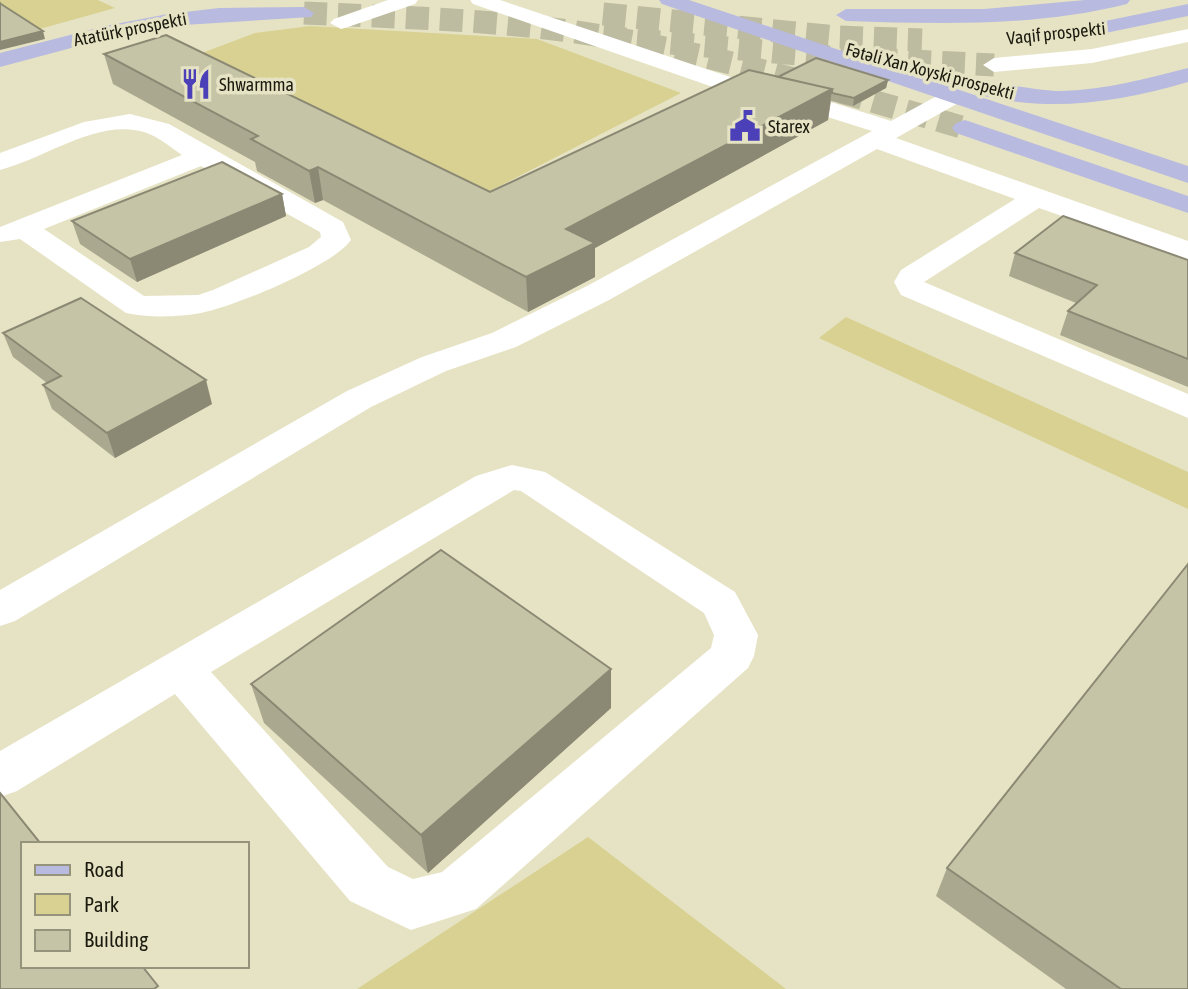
<svg xmlns="http://www.w3.org/2000/svg" width="1188" height="989" font-family="'Asap Condensed',sans-serif">
<style>
.green{fill:#d8d191}
.lines{fill:none;stroke-linecap:round;stroke-linejoin:round}
.minor-tunnel{stroke:#bdbba0;stroke-width:23;stroke-dasharray:23 11;stroke-linecap:butt}
.major-tunnel{stroke:#bdbba0;stroke-width:23;stroke-dasharray:23 11;stroke-linecap:butt}
.minor{fill:#fff;fill-rule:evenodd}
.major{fill:#b8badf;fill-rule:evenodd}
.wall{fill:#aaa98f}
.shaded-wall{fill:#8b8974}
.building{fill:#c6c4a6;stroke:#8b8974;stroke-width:2}
.labels{text-anchor:middle;dominant-baseline:central;stroke-width:7;stroke-linejoin:round;paint-order:stroke}
.far-street-label{font-size:18px;fill:#1b1a0f;stroke:#e6e3c4}
.far-poi-label{font-size:18px;fill:#1b1a0f;stroke:#e6e3c4;text-anchor:start}
</style>
<rect width="100%" height="100%" fill="#e6e3c4"/>
<path class="green" d="M 0,0 L 98,0 L 115,8 L 0,40 Z
M 310,26 L 537,39 L 681,93 L 457,208 L 173,64 L 255,33 Z
M 846,317 L 1188,472 L 1188,509 L 819,338 Z
M 588,837 L 786,989 L 357,989 Z"/>
<g class="lines">
<path class="minor-tunnel" d="M 603,37 L 831,57 L 994,65"/>
<path class="major-tunnel" d="M 304,13 C 392,17 481,19 569,31 C 703,50 835,90 965,128
M 603,14 L 837,37 L 922,40"/>
<path class="minor" d="M 388,0 L 418,0 L 415,4 L 348,27 L 341,29 L 330,23 L 334,19 Z
M 470,0 L 500,0 L 748,83 L 834,103 L 891,121 L 946,91 L 962,91 L 966,96 L 962,101 L 896,138 L 1188,241 L 1188,260 L 1039,208 L 924,282 L 1188,394 L 1188,418 L 901,295 L 894,282 L 901,270 L 1015,199 L 877,149 L 609,300 L 516,347 L 446,371 L 371,407 L 15,621 L 0,626 L 0,590 L 347,391 L 422,357 L 492,333 L 587,286 L 872,131 L 818,114 L 733,94 L 473,4 Z
M 1188,29 L 1188,42 L 1092,63 L 994,72 L 983,65 L 994,58 L 1092,49 Z
M 130,114 L 169,124 L 343,222 L 351,240 C 333,266 233,307 201,313 C 179,317 148,318 126,313 L 20,239 L 0,242 L 0,227 L 182,155 C 169,146 155,134 140,131 C 93,121 44,159 0,170 L 0,153 L 84,122 ZM 201,166 L 320,232 L 321,237 L 309,247 L 213,290 L 198,295 L 144,296 L 44,229 Z
M 512,465 L 545,472 L 735,592 L 758,635 L 754,656 L 748,668 L 476,909 L 411,930 L 350,901 L 175,694 L 17,791 L 0,797 L 0,751 L 476,476 ZM 514,490 L 521,491 L 704,613 L 714,635 L 711,648 L 442,872 L 413,879 L 388,867 L 211,672 Z"/>
<path class="major" d="M 659,0 L 689,0 L 1188,166 L 1188,183 L 662,4 Z
M 1085,0 L 1130,0 L 1127,4 C 1036,27 939,24 846,21 L 836,15 L 846,9 L 984,9 Z
M 1188,4 L 1188,16 L 1081,38 L 1070,32 L 1081,26 Z
M 304,7 L 314,13 L 311,17 L 168,26 L 105,39 L 0,67 L 0,53 L 105,26 L 168,14 L 219,8 Z
M 1188,68 L 1188,82 C 1119,102 1050,113 980,95 L 976,90 L 980,85 C 997,81 1038,91 1060,91 C 1104,90 1146,79 1188,68 Z
M 965,120 L 1188,196 L 1188,213 L 956,133 L 952,128 L 956,123 Z"/>
</g>
<path class="wall" d="M 104,54 L 490,192 L 778,77 L 888,80 L 886,88 L 853,106 L 831,101 L 828,120 L 595,248 L 595,277 L 528,312 L 323,200 L 315,203 L 257,171 L 255,162 L 113,84 Z
M 282,194 L 286,216 L 137,282 L 80,244 L 72,221 Z
M 1015,253 L 1188,260 L 1188,387 L 1060,335 L 1068,311 L 1076,303 L 1009,276 Z
M 3,333 L 212,404 L 115,458 L 52,409 L 43,385 L 47,383 L 13,357 Z
M 251,684 L 611,708 L 428,873 L 264,723 Z
M 947,868 L 1188,989 L 1066,989 L 936,896 Z"/>
<path class="shaded-wall" d="M 43,31 L 45,39 L 0,50 L 0,42 Z
M 888,80 L 886,88 L 853,106 L 854,98 Z
M 832,89 L 828,120 L 595,248 L 595,277 L 528,312 L 526,277 L 566,229 Z
M 318,167 L 323,200 L 315,203 L 309,171 Z
M 282,194 L 286,216 L 137,282 L 130,259 Z
M 206,380 L 212,404 L 115,458 L 107,433 Z
M 611,669 L 611,708 L 428,873 L 421,835 Z"/>
<path class="building" d="M 0,3 L 1,4 L 43,31 L 0,42 Z
M 166,35 L 490,192 L 749,70 L 832,89 L 566,229 L 595,243 L 526,277 L 318,167 L 309,171 L 251,139 L 258,136 L 104,54 Z
M 816,58 L 888,80 L 854,98 L 832,93 L 832,89 L 778,77 Z
M 222,162 L 282,194 L 130,259 L 72,221 Z
M 1063,216 L 1188,260 L 1188,359 L 1068,311 L 1097,285 L 1015,253 Z
M 81,298 L 206,380 L 107,433 L 43,385 L 61,376 L 3,333 Z
M 441,550 L 611,669 L 421,835 L 251,684 Z
M 1188,564 L 1188,989 L 1121,989 L 947,868 Z
M 0,793 L 41,844 L 23,844 L 23,966 L 142,966 L 158,986 L 154,989 L 0,989 Z"/>
<defs>
<symbol id="restaurant-bare" viewBox="-9 -9 18 18"><path d="M-5-6h1v4h1v-4h1v4h1v-4h1v5L-1.5 .5V6h-2V.5L-5-1ZM5-6V6H3V1.5H1.5Q1.5-4 5-6Z" fill="#4b40b7" stroke="#e6e3c4" stroke-width="2.5" paint-order="stroke"/></symbol>
<symbol id="civic-bare" viewBox="-9 -9 18 18"><path d="M-.6-6.5H3V-4.5H.6V-3L4-1V1h2V6H-6V1h2V-1L-.6-3ZM-1.2 2.5V6h2.4V2.5Z" fill="#4b40b7" stroke="#e6e3c4" stroke-width="2.5" paint-order="stroke"/></symbol>
</defs>
<g fill-rule="evenodd">
<use href="#restaurant-bare" x="174" y="62" width="44" height="44"/>
<use href="#civic-bare" x="723" y="104" width="44" height="44"/>
</g>
<g class="labels">
<g class="far-street-label">
<text transform="translate(130 29) rotate(-11)">Atatürk prospekti</text>
<text transform="translate(1056 33) rotate(-6)">Vaqif prospekti</text>
<text transform="translate(930 71) rotate(15)">Fətəli Xan Xoyski prospekti</text>
</g>
<g class="far-poi-label">
<text x="219" y="84">Shwarmma</text>
<text x="768" y="126">Starex</text>
</g>
</g>
<rect x="21" y="842" width="228" height="126" fill="#e6e3c4" stroke="#95937c" stroke-width="2"/>
<rect x="35" y="865" width="35" height="10" fill="#b8badf" stroke="#95937c" stroke-width="2"/>
<text x="84" y="877" font-size="21" fill="#1b1a0f">Road</text>
<rect x="35" y="894" width="35" height="21" fill="#d8d191" stroke="#95937c" stroke-width="2"/>
<text x="84" y="912" font-size="21" fill="#1b1a0f">Park</text>
<rect x="35" y="930" width="35" height="21" fill="#c6c4a6" stroke="#95937c" stroke-width="2"/>
<text x="84" y="947" font-size="21" fill="#1b1a0f">Building</text>
</svg>
